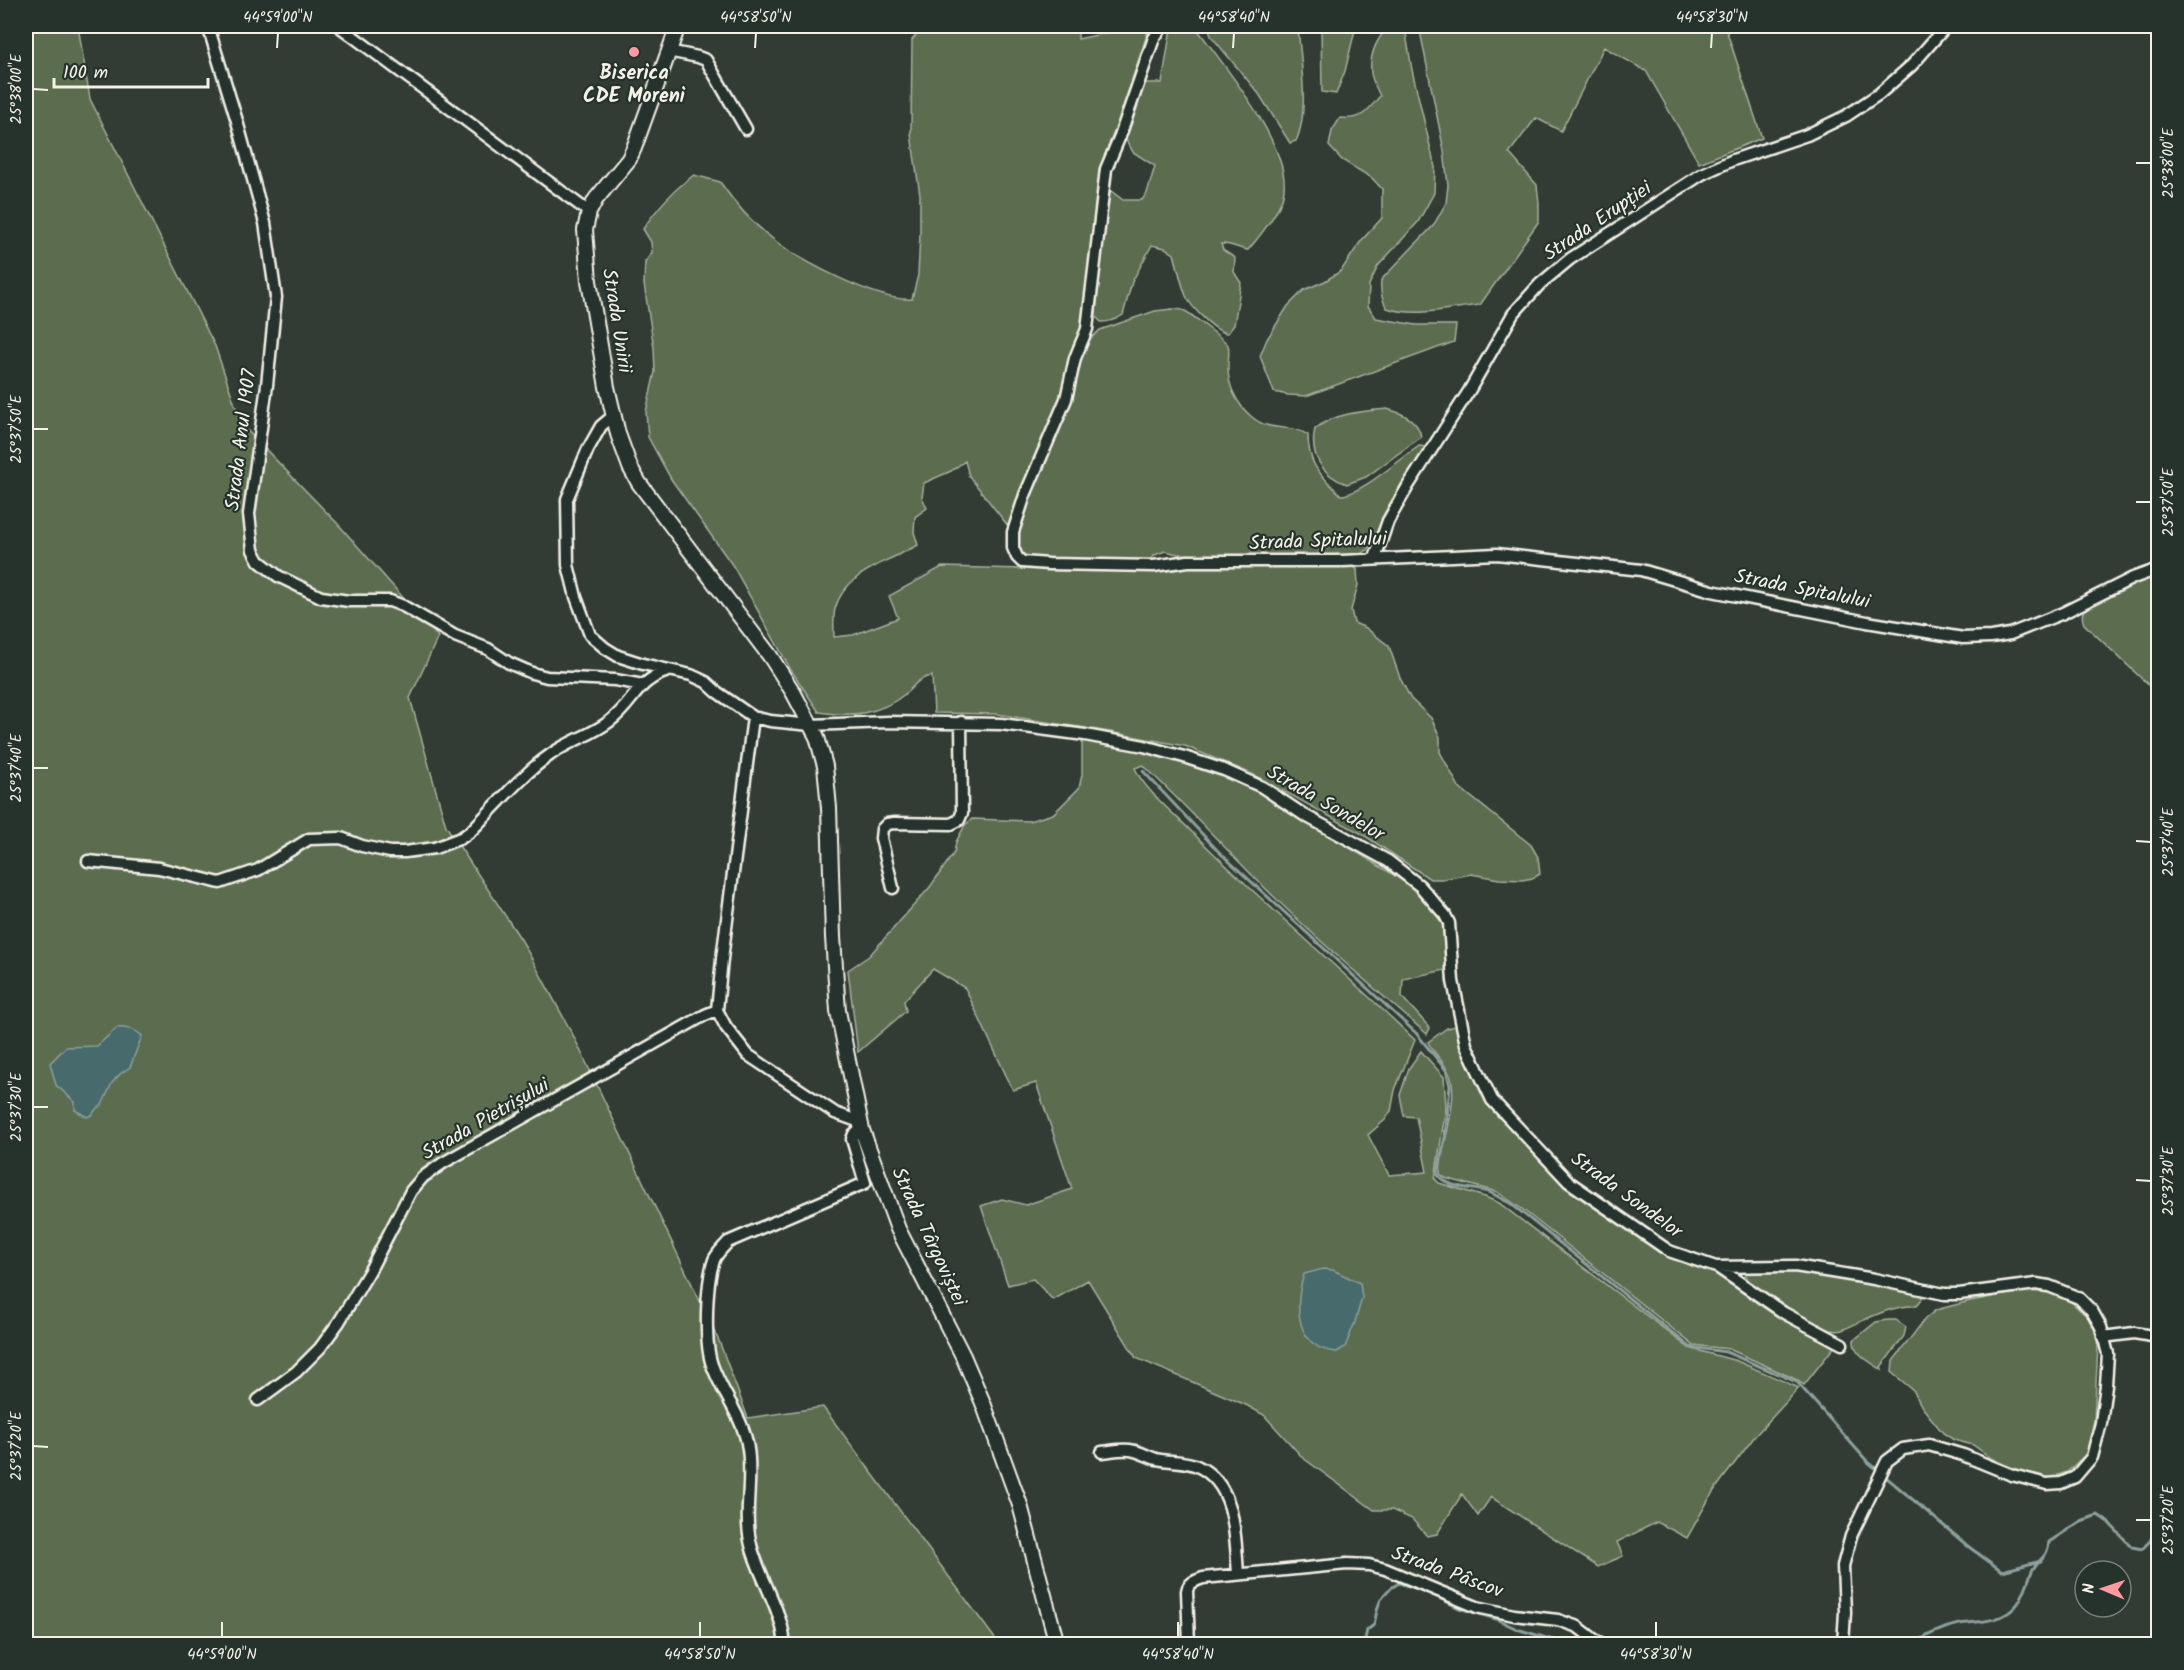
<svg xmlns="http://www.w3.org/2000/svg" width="2184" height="1670" font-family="Kalam,sans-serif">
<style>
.green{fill:#5c6d50;stroke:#a8af9c;stroke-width:1.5}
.water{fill:#476a6c;stroke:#8ca09e;stroke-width:1.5}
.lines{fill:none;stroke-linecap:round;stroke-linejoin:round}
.stream{stroke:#8ca09e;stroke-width:3}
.minor-casing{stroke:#f4f1e8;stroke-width:15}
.major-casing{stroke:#f4f1e8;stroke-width:18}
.minor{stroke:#26332d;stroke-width:10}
.major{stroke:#26332d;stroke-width:14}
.ticks{fill:none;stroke:#f4f1e8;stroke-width:2}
.poi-dot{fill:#ff9aa2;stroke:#26332d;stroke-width:2}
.labels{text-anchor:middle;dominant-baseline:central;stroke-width:4.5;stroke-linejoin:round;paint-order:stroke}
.poi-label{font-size:20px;font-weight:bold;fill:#f4f1e8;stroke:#26332d}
.street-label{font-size:20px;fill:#f4f1e8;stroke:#26332d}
.neatline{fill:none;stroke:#f4f1e8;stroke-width:2}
.ticks-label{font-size:15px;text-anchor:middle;fill:#f4f1e8}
</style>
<rect width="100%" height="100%" fill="#323c34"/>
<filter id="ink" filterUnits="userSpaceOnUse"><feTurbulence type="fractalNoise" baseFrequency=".0167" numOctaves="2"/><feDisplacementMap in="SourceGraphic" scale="12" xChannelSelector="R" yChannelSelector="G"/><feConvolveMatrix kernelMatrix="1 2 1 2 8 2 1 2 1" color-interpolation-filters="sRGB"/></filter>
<g filter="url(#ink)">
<path class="green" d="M 26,26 L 78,26 L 90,99 L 215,346 L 242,425 L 338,524 L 438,637 L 410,698 L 446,826 L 522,941 L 573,1035 L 719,1341 L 748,1418 L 823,1407 L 999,1644 L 26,1644 Z
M 924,26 L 1103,26 L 1097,28 L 1078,29 L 1078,39 L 1125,29 L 1149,28 L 1102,171 L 1083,329 L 1075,340 L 1067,387 L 1035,466 L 1018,496 L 1011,524 L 1008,526 L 969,476 L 965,461 L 951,471 L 924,483 L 922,497 L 927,508 L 915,517 L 914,532 L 918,545 C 888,562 845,572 835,609 C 833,617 834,629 834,637 L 853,635 L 898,618 L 889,596 L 942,567 L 1115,571 L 1189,565 L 1352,566 L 1357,569 L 1358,585 L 1351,610 L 1354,623 L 1366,628 L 1389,646 L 1400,678 L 1411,699 L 1431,718 L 1440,737 L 1440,752 L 1459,787 L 1531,845 L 1538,857 L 1540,874 L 1533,878 L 1522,880 L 1499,879 L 1471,874 L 1444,879 L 1430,879 L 1362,834 L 1252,774 L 1185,746 L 1110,732 L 997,714 L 934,713 L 932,676 C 917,678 916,685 905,694 C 879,715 851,717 819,712 L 791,670 L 733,566 L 671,479 L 648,437 L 646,412 L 655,372 L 654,348 L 644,284 L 645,262 L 652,253 L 651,242 L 643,229 C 657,208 673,190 694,175 L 720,182 C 735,204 752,223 773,239 C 800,261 879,302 912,299 L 918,275 L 920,234 L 920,195 L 911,134 L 912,40 Z
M 1177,26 L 1195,26 C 1221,62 1295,150 1283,195 C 1279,213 1260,236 1248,250 C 1239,249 1230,243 1221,244 L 1223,250 L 1235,258 L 1234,272 L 1241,283 L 1234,325 L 1228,333 C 1216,333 1191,307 1186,296 C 1181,283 1178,268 1174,254 L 1165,248 L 1152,245 L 1132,282 L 1123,315 C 1116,320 1110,322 1101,322 L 1096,317 L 1098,272 L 1106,194 L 1111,191 L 1123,200 L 1142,200 L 1147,193 L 1155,166 L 1133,152 L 1123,135 L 1142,83 L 1162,83 L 1171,28 Z
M 1208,26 L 1298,26 C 1300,57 1310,112 1296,141 L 1290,143 L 1259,94 L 1211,36 Z
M 1321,26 L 1356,26 L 1345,71 L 1336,94 L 1322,92 Z
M 1390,26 L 1405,28 L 1412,70 L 1435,167 L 1434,193 L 1418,222 L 1378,266 L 1369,285 L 1368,306 L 1376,318 L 1416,325 L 1456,325 L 1454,342 L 1306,396 L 1288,395 L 1274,392 L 1260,356 L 1267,339 L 1288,306 L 1304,290 L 1325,281 L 1341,271 L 1361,241 L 1382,218 L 1382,189 L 1372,178 L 1342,160 L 1329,146 L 1332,131 L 1340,118 C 1363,120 1366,112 1380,96 C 1377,89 1372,81 1371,73 C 1369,55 1377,37 1390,26 Z
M 1419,26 L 1725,26 L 1762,138 L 1699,163 L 1646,71 L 1604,47 L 1561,131 L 1536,118 L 1509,153 L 1537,185 L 1539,203 L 1539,221 L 1480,305 C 1449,308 1417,318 1387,308 C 1381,299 1380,291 1381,280 L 1433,226 L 1446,203 L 1448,185 L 1444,151 Z
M 1172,309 C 1176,309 1181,309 1185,311 C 1191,314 1227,342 1228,345 C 1230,351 1228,358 1228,364 C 1227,384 1236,404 1252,417 C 1270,433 1291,423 1308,435 C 1308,466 1321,475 1341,495 C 1358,496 1403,457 1419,446 L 1427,447 L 1390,503 L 1368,550 L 1360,554 L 1251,557 L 1178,554 L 1165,551 L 1155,555 L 1149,561 L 1141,563 C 1121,562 1102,560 1083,559 C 1061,559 1041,565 1021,554 L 1016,537 L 1033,488 L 1045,467 L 1050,445 L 1062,425 L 1073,397 L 1078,363 L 1085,344 L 1100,330 L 1155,311 Z
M 1387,409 C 1403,413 1419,420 1421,437 L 1366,477 L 1347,484 C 1322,476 1309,454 1315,429 C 1334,413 1363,411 1387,409 Z
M 2158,575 L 2158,694 L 2084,624 C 2079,612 2085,607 2095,600 Z
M 1082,741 L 1124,746 L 1166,756 L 1246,784 L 1410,885 C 1446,913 1444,926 1450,969 L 1403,979 L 1402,997 L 1430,1028 L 1427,1034 C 1371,986 1314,937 1262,885 C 1222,845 1184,804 1143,765 L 1135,768 C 1142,787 1174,814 1189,829 C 1262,903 1341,969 1415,1040 L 1395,1090 L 1391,1111 L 1385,1120 L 1368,1135 L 1389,1175 L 1427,1172 L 1416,1117 L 1404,1116 L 1400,1095 L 1409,1068 L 1421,1051 L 1444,1077 L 1446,1107 L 1435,1179 L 1439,1183 L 1485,1197 L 1499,1203 L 1689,1348 L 1737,1361 L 1799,1388 L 1755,1436 L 1713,1492 L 1687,1538 L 1657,1522 L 1617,1542 L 1623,1556 L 1598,1567 L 1491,1497 L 1478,1516 L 1462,1494 L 1437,1534 L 1427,1536 L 1412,1519 L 1392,1510 L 1374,1510 L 1303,1458 L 1264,1415 L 1246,1405 L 1136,1358 L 1088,1280 L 1053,1300 L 1033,1279 L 1008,1285 L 981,1206 L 1002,1199 L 1026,1205 L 1072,1189 L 1036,1083 L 1013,1090 L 965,988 L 933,969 L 904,1001 L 906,1011 L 858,1052 L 848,970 L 869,956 L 930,887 L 954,853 L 956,842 L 965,825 L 972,819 L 1029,821 L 1053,814 L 1079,788 L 1082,775 Z
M 1455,1026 L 1459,1026 L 1464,1048 L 1486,1100 L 1499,1117 L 1565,1180 L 1648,1243 L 1707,1267 L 1834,1344 L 1834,1347 L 1804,1385 L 1795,1379 L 1729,1349 L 1693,1345 L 1522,1209 L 1497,1192 L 1445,1178 L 1440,1174 C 1440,1148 1461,1098 1449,1073 C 1444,1061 1433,1053 1428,1042 L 1447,1028 Z
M 1750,1268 L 1793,1269 L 1873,1283 L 1922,1294 L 1922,1299 L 1916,1306 C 1889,1305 1866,1320 1842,1330 C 1824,1337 1765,1292 1749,1281 L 1744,1272 Z
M 2025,1291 L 2052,1293 L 2070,1301 L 2093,1322 L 2098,1346 L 2094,1421 L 2087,1453 L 2067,1472 L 2049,1478 L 2025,1475 L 1994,1460 L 1973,1445 L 1954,1440 L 1943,1433 L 1922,1407 L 1913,1390 L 1892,1373 L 1893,1361 L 1925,1319 L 1936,1310 L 1970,1301 Z
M 1887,1320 L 1896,1320 L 1906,1327 L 1904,1336 L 1881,1367 L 1882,1370 C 1872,1363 1853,1354 1854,1340 L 1876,1322 Z"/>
<path class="water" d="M 117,1028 C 125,1027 137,1030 142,1036 L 130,1067 L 120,1074 L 112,1083 L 102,1105 L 96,1109 L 92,1115 L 87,1117 L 75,1110 L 75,1102 L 56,1085 L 50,1063 L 66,1047 L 97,1046 Z
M 1323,1269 L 1333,1270 L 1360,1283 L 1362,1298 L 1355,1322 L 1345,1347 L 1337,1352 C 1295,1349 1294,1306 1304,1274 Z"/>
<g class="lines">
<path class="stream" d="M 1143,771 L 1219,852 L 1416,1033 L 1446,1070 L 1450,1086 L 1445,1137 L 1437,1174 C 1448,1189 1471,1187 1488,1192 C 1495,1194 1503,1200 1510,1203 L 1690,1347 L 1726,1352 L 1797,1382 L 1867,1461 L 1969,1547 L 2002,1571 L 2041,1561
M 1364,1644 L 1367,1630 L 1374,1625 C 1378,1604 1379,1594 1399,1583 L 1427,1592 L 1459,1608 L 1496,1619 L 1517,1629 L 1556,1641 L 1562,1644
M 1722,1644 L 1725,1644
M 1913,1644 C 1928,1635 1941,1628 1959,1624 C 1979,1621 2000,1623 2015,1607 C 2025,1596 2027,1581 2033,1569 C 2040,1557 2047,1559 2049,1542 L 2081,1521 L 2098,1515 L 2108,1522 L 2132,1547 L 2142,1549 L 2150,1541 L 2158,1525 L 2155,1516 L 2158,1500"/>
<defs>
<path id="minor" d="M 208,26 L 237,121 L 265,223 L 276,297 L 267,385 L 249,514 L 253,550 L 259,561 L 278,576 L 321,597 L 349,601 L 390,601 L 403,606 L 455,636 L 488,649 L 509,663 L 532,673 L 547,677 L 615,680 L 643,685
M 339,26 L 589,212
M 1163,26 L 1154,38 L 1120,136 L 1106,169 L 1087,329 L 1075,358 L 1066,399 L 1025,495 L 1013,532 L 1013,548 L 1017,557 L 1022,562 L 1049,564 L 1154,566 L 1188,561 L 1342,561 L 1497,554 L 1641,570 L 1712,591 L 1867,622 L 1963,638 L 1991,637 L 2010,634 L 2063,613 L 2133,578 L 2158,569
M 668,51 L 698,57 L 706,60 L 746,129
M 613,416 L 601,426 L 588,449 L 567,499 L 568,565 L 576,597 L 590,635 L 605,648 L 618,656 L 643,664 L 691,675 L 706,682 L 717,692 L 753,717 L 770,721 L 811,725 L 888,722 L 1001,724 L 1085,735 L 1144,746 L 1184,757 L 1224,770 L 1262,787 L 1304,815 L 1388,861 L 1420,886 L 1445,915 L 1449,923 L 1453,981 L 1466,1045 L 1492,1100 L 1569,1182 L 1669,1251 L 1716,1267 L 1795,1266 L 1874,1279 L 1944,1294 L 1959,1294 L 2036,1284 L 2049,1286 L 2079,1298 L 2092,1311 L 2101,1327 L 2108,1354 L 2106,1385 L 2101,1423 L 2092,1457 L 2075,1477 L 2061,1483 L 2047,1484 L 2012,1475 L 1963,1455 L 1929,1445 L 1903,1449 L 1887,1461 L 1851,1536 L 1843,1566 L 1845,1612 L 1843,1644
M 1375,558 L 1388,521 L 1408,486 L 1469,391 L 1513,314 L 1540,284 L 1570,259 L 1702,174 L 1733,160 L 1807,135 L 1846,116 L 1879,94 L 1912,65 L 1946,26
M 753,717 L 722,959 L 717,1010 L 726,1027 L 748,1055 L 835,1113 L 860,1122
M 88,861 L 159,868 L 220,883 L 258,870 L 309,839 L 341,838 L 362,846 L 390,852 L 405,852 L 435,848 L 461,838 L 471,831 C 497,805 520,776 550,755 C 569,741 592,735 610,721 C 634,703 636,681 668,671
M 893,888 L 881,838 L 882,829 L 887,824 L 894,823 L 951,824 L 959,820 L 962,813 L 961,722
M 1717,1267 L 1784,1313 L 1842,1344
M 2103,1337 L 2134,1333 L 2158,1337
M 258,1400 L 296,1372 L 320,1348 L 339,1322 L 369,1272 L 411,1191 L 423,1177 L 443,1163 L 705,1015 L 717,1010
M 1102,1452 C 1111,1451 1121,1449 1130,1450 C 1139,1451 1147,1456 1156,1459 C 1169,1462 1184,1460 1197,1466 C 1237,1484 1235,1537 1238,1574
M 784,1644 C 786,1619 757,1572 751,1545 C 743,1513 753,1481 748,1449 C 744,1418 722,1394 712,1365 C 704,1342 706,1283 714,1260 C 717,1253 723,1248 728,1242 L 865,1183 L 852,1139 L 854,1134 L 862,1130
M 1189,1644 L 1187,1591 C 1188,1583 1195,1581 1203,1578 L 1347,1564 L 1369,1565 L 1385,1569 L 1477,1607 L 1514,1615 L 1558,1620 L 1578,1627 L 1600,1644"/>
<path id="major" d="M 678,26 L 634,148 L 629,159 L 596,199 L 589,212 L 585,230 L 589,281 L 607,387 L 618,434 L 630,467 L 639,483 L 770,656 L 793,692 L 817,737 L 825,766 L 829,808 L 833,937 L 838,1011 L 862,1130 L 898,1229 L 963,1356 L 983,1403 L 1020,1505 L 1057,1644"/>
</defs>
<use href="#minor" class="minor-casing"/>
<use href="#major" class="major-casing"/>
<use href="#minor" class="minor"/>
<use href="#major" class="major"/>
</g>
</g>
<path class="ticks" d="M 277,48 L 278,33M 755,48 L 756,33M 1233,48 L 1234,33M 1711,48 L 1712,33M 33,89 L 48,90M 2136,163 L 2151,163M 33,429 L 48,429M 2136,502 L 2151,502M 33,768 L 48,768M 2136,841 L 2151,842M 33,1107 L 48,1107M 2136,1180 L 2151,1181M 33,1446 L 48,1447M 2136,1520 L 2151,1520M 222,1637 L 222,1622M 700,1637 L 700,1622M 1178,1637 L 1178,1622M 1656,1637 L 1656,1622"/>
<circle class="poi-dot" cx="634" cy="52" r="6"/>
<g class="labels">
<g class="poi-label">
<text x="634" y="74">Biserica<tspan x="634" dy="23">CDE Moreni</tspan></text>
</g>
<g class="street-label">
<text transform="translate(1598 222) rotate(-34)">Strada Erupției</text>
<text transform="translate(616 321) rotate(81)">Strada Unirii</text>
<text transform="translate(242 440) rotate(-83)">Strada Anul 1907</text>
<text transform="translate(1318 542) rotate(-2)">Strada Spitalului</text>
<text transform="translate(1802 590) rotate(11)">Strada Spitalului</text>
<text transform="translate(1325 804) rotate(30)">Strada Sondelor</text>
<text transform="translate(486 1120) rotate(-30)">Strada Pietrișului</text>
<text transform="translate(1626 1196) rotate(36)">Strada Sondelor</text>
<text transform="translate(928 1237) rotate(65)">Strada Târgoviștei</text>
<text transform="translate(1447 1573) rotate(20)">Strada Pâscov</text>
</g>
</g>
<rect width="2184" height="1670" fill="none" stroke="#26332d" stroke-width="66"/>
<g transform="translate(2103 1589) rotate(272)"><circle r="28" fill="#26332d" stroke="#787f78" stroke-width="1.5"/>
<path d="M0-4.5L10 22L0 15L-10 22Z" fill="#ff9aa2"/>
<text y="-9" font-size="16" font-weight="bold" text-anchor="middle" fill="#f4f1e8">N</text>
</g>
<path d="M54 78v9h154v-9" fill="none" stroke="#f4f1e8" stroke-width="3"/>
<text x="63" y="78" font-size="18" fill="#f4f1e8" stroke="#26332d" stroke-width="4.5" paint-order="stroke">100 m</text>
<rect x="33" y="33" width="2118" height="1604" class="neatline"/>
<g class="ticks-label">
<text x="278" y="22">44°59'00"N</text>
<text x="756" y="22">44°58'50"N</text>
<text x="1234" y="22">44°58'40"N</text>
<text x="1712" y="22">44°58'30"N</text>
<text transform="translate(16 89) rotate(-90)" y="5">25°38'00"E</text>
<text transform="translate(2168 163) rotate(-90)" y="5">25°38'00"E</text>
<text transform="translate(16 429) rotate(-90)" y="5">25°37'50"E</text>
<text transform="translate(2168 502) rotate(-90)" y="5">25°37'50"E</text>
<text transform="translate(16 768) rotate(-90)" y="5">25°37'40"E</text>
<text transform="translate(2168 842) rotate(-90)" y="5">25°37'40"E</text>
<text transform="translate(16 1107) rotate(-90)" y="5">25°37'30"E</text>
<text transform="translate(2168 1181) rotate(-90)" y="5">25°37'30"E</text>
<text transform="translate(16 1446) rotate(-90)" y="5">25°37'20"E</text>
<text transform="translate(2168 1520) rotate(-90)" y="5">25°37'20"E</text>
<text x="222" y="1659">44°59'00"N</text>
<text x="700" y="1659">44°58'50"N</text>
<text x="1178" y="1659">44°58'40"N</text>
<text x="1656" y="1659">44°58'30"N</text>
</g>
</svg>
